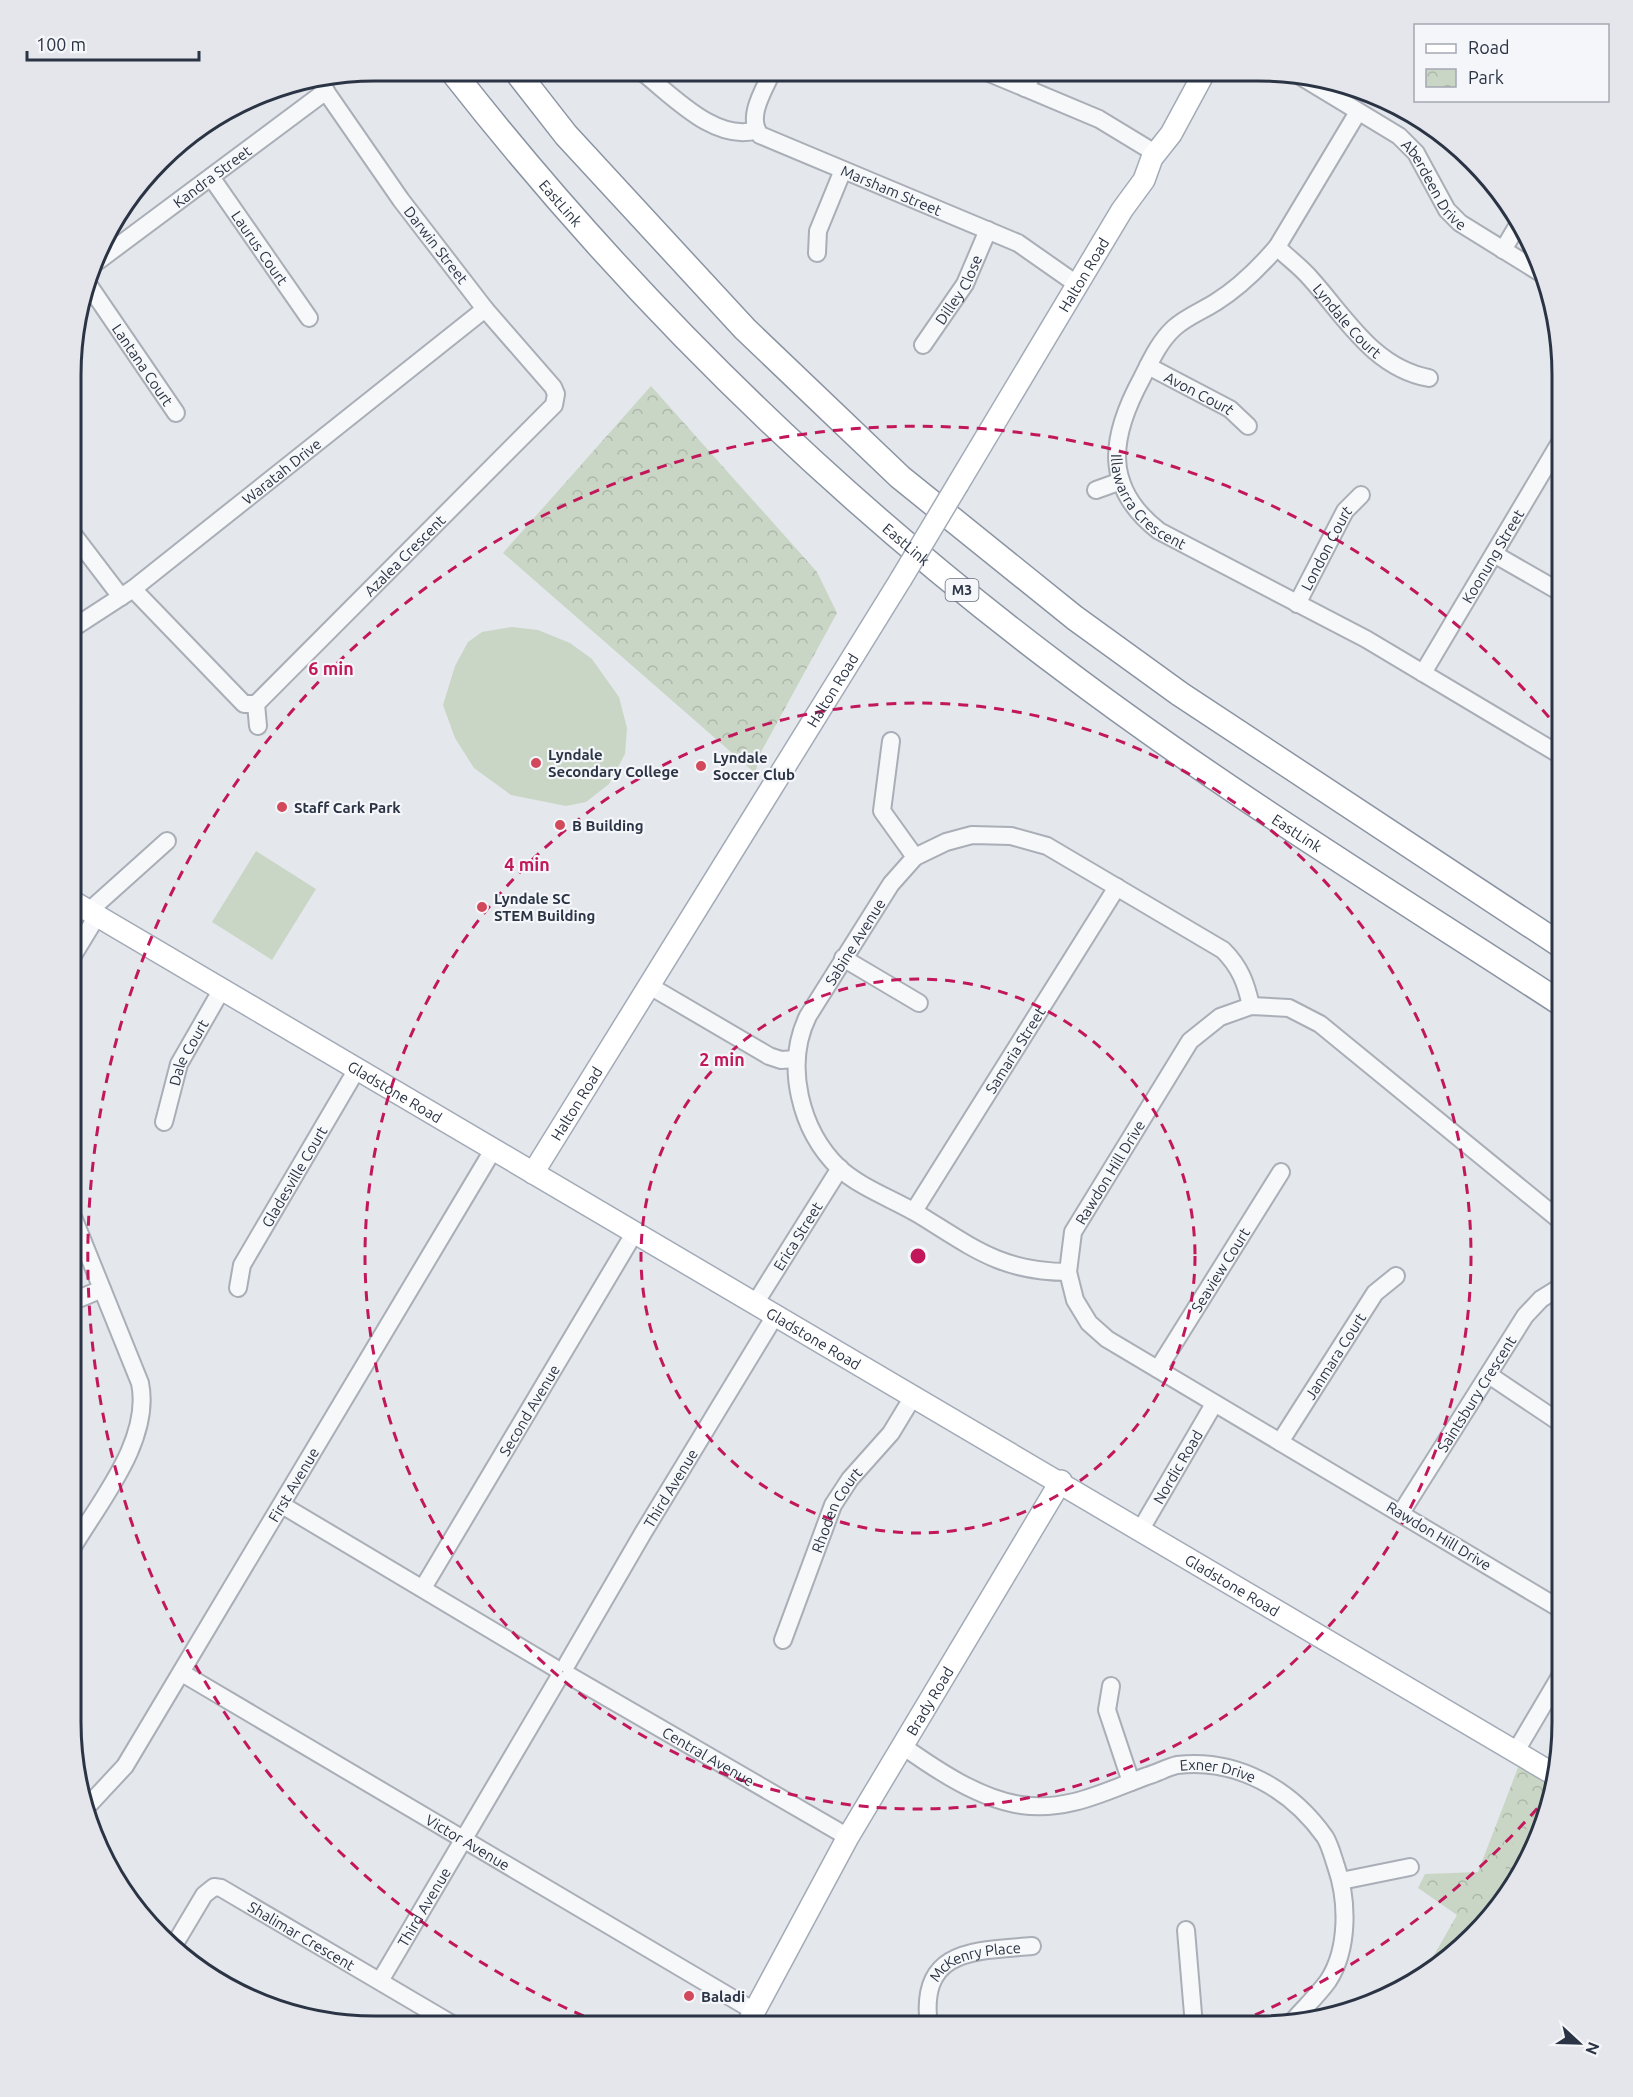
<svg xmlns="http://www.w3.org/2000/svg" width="1633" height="2097" font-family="Ubuntu,sans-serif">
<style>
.park{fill:url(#park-crowns)}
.garden{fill:#c9d6c5}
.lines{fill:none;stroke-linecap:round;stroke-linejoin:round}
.minor-casing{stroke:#a9aeb7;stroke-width:20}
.major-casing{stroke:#a3abb8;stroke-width:24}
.highway-casing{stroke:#8b94a3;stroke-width:27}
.minor{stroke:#f7f8fa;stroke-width:16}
.major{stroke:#fff;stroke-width:21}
.highway{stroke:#fff;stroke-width:24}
.major-bridge-casing{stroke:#a3abb8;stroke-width:24;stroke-linecap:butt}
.major-bridge{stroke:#fff;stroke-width:21}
.ring{fill:none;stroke:#c2185b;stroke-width:3;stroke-dasharray:10 8}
.poi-dot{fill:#d1495b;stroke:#f4f6f9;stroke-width:2}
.labels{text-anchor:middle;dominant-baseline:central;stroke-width:4.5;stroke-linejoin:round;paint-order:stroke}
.shield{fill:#f4f6f9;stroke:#676e7b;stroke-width:1.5}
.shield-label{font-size:14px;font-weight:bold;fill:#2b3445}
.street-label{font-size:15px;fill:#2b3445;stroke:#f4f6f9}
.poi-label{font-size:15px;font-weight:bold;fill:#2b3445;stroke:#f4f6f9;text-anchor:start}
.rim{fill:none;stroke:#2b3445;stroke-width:3}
.centre{fill:#c2185b;stroke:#f4f6f9;stroke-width:3}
.ring-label{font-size:18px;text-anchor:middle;font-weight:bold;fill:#c2185b;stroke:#f4f6f9;stroke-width:4.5;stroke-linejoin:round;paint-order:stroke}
</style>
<defs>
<pattern id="park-crowns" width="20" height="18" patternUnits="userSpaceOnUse" patternTransform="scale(1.5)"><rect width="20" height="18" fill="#c9d6c5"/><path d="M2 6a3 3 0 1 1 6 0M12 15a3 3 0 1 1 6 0" fill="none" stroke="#adb8ab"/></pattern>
</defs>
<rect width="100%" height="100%" fill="#e4e7ec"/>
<path class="park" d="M 651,386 L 817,572 L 837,613 L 761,752 L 755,773 L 503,553 Z
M 1519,1765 L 1553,1786 C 1541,1849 1506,1904 1460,1949 C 1450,1960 1434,1967 1422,1976 L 1457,1915 L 1418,1888 L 1425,1874 L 1478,1872 Z"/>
<path class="garden" d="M 512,627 L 538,630 L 570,643 L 592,659 L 619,697 L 627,728 L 625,754 L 609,784 L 586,802 L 566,806 L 511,795 L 474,768 L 455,738 L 443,705 L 455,666 L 468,642 L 482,632 Z
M 256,851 L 316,889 L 272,960 L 212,922 Z
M 1549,1797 L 1550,1799 L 1548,1813 L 1537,1808 L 1541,1800 Z
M 1515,1815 L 1522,1818 L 1524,1825 L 1512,1845 L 1507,1846 L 1501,1838 L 1512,1816 Z
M1530 1823a7 7 0 1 1 14 0a7 7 0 1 1-14 0Z
M 1526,1829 L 1538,1836 L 1527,1859 L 1513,1851 Z
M 1499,1861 L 1506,1868 L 1496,1890 L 1486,1888 L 1484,1884 L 1492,1865 Z
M 1459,1887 L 1461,1897 L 1455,1907 L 1436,1897 L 1438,1889 Z
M 1466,1924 L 1471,1924 L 1477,1930 L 1459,1951 L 1455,1947 L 1454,1940 Z"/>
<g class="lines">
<defs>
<g id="minor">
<path d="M 641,71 C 672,95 715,143 757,130"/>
<path id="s1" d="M 772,72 C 764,90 746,117 760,135 L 1018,243 L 1078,285"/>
<path d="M 987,72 L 1099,119 L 1155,153"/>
<path id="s2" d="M 1295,73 L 1399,136 L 1416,153 L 1447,210 L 1460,223 L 1544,275"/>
<path d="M 1025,88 L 1034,72"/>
<path id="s3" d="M 1358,112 L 1277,247 C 1259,268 1240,287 1216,302 C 1202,311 1186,317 1174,328 C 1159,342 1151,360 1142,378 C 1111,435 1101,486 1159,531 L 1366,639 L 1562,756"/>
<path id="s4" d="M 211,177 L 309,318"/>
<path id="s5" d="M 1277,247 C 1288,258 1301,267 1311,279 C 1346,318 1374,368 1429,378"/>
<path d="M 1503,250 L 1519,223"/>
<path d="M 817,253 L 818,231 L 843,170"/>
<path id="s6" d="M 98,261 L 326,91"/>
<path id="s7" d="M 90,287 L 176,413"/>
<path id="s8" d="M 923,345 L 965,284 L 988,230"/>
<path id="s9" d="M 1148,366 L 1230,409 L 1248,426"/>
<path d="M 1096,490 L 1121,481"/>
<path d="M 73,534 L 121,597"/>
<path d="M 1494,554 L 1562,593"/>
<path id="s10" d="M 133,589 L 244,704 L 256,704 L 554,405 L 556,394 L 553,387 L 485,309 L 401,200 L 318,80"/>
<path id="s11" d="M 1297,604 L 1345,511 L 1361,495"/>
<path id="s12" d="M 73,628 L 133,589 L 485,309"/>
<path id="s13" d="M 1423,673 L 1562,439"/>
<path d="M 256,704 L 258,726"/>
<path d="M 891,741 L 882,811 L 915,857"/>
<path d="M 89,911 L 167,841"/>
<path d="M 72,957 L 97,916"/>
<path d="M 843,958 L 919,1003"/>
<path d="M 648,985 L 769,1056 L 781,1060 L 796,1059"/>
<path id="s14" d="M 164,1122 L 179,1064 L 222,989"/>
<path id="s15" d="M 914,1211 L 1117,887"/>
<path id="s16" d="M 1068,1272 C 1001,1272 972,1247 918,1214 C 893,1199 861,1188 839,1168 C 800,1130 784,1065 808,1016 L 891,884 L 915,857 L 946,842 L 972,835 L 1011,836 L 1047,846 L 1223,950 C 1240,967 1246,983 1251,1006"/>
<path id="s17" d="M 238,1288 L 242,1265 L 357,1069"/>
<path d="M 71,1302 L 102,1289"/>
<path id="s18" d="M 756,1302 L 840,1168"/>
<path id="s19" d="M 1158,1369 L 1281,1172"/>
<path d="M 1489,1375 L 1562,1424"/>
<path id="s20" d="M 1280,1442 L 1375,1293 L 1396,1276"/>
<path d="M 282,1505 L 555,1668"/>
<path id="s21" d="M 1401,1513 L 1525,1316 L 1541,1299 L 1562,1286"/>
<path id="s22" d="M 1141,1529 L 1214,1404"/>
<path d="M 71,1550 C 99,1502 152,1440 140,1383 L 71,1212"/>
<path id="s23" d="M 423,1588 L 635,1232"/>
<path id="s24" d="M 1562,1610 L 1107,1339 L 1089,1323 L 1075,1300 L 1068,1272 L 1073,1232 L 1190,1041 L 1220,1017 L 1251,1006 L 1289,1008 L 1320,1024 L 1562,1222"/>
<path id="s25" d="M 783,1640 L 833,1505 L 850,1479 L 891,1433 L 914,1395"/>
<path id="s26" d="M 567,1664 L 643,1533 L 776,1314"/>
<path id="s27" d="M 182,1673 L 754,2011"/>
<path id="s28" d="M 570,1676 L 848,1837"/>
<path d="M 1111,1686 L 1107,1710 L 1131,1782"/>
<path id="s29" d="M 904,1747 C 938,1771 980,1799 1021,1805 C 1067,1812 1106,1791 1147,1776 C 1157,1773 1168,1767 1177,1765 C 1237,1758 1291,1789 1325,1837 C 1330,1845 1333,1857 1336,1866 C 1348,1900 1349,1949 1328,1981 C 1318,1995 1304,2008 1292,2022"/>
<path d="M 1516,1751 L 1562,1673"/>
<path id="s30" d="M 84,1810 L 125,1766 L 493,1150"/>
<path d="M 1341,1881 L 1410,1867"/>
<path d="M 1186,1930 L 1194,2026"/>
<path id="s31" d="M 173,1947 L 204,1895 L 214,1887 L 221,1888 L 452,2024"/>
<path id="s32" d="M 380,1981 L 558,1679"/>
<path id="s33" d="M 929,2026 C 918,1948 975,1951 1032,1946"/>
</g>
<g id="major">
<path id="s34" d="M 958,484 L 1122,210 L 1144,180 L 1152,158 L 1171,134 L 1204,73"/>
<path id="s35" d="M 72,901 L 1555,1775"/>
<path id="s36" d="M 533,1173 L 901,579"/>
<path id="s37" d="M 747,2025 L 848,1837 L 1061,1481"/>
</g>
<g id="highway">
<path id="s38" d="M 452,71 C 628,296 834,497 1063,669 C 1223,790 1395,895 1562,1004"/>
<path d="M 516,71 L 566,135 L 745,329 L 900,477 L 1075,618 L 1180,694 L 1562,946"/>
</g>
</defs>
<use href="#minor" class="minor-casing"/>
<use href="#major" class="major-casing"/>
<use href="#highway" class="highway-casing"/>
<use href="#minor" class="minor"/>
<use href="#major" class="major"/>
<use href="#highway" class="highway"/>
<defs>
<path id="major-bridge" d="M 901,579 L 958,484"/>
</defs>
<use href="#major-bridge" class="major-bridge-casing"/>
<use href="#major-bridge" class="major-bridge"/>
</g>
<g class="ring">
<circle cx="918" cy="1256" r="277"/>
<circle cx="918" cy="1256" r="553"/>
<path d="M1549 1795A830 830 0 0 1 1229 2026M600 2023A830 830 0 1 1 1558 728"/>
</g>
<g class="poi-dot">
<circle cx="536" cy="763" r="6"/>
<circle cx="701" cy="766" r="6"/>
<circle cx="282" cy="807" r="6"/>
<circle cx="560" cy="825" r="6"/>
<circle cx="482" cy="907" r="6"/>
<circle cx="689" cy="1996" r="6"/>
</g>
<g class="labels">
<rect class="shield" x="945.5" y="579" width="33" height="22" rx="4.5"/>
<g class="shield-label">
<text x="962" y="590">M3</text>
</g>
<g class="street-label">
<text stroke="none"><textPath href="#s6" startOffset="142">Kandra Street</textPath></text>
<text stroke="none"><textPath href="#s2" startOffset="182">Aberdeen Drive</textPath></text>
<text stroke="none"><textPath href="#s1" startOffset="210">Marsham Street</textPath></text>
<text stroke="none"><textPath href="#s38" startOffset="171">EastLink</textPath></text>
<text transform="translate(436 245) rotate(52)">Darwin Street</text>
<text stroke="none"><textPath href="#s4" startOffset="86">Laurus Court</textPath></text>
<text stroke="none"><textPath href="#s34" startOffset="244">Halton Road</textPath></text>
<text stroke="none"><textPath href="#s8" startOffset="66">Dilley Close</textPath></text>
<text stroke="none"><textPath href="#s5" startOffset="102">Lyndale Court</textPath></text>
<text stroke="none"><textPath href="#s7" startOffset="94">Lantana Court</textPath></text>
<text stroke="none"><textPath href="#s9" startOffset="58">Avon Court</textPath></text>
<text stroke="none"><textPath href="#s12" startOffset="261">Waratah Drive</textPath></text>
<text stroke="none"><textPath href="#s3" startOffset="490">Illawarra Crescent</textPath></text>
<text stroke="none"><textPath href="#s38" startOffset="657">EastLink</textPath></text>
<text stroke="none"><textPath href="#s11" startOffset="63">London Court</textPath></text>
<text stroke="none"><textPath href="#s10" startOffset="382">Azalea Crescent</textPath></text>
<text stroke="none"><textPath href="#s13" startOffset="136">Koonung Street</textPath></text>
<text stroke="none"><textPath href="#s36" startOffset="568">Halton Road</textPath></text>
<text stroke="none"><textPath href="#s38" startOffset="1143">EastLink</textPath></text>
<text stroke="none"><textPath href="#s16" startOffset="508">Sabine Avenue</textPath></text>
<text stroke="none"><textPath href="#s15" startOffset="190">Samaria Street</textPath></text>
<text stroke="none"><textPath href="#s14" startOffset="74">Dale Court</textPath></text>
<text stroke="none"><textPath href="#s35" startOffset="375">Gladstone Road</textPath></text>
<text stroke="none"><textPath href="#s36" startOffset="82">Halton Road</textPath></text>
<text stroke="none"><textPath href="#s24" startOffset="720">Rawdon Hill Drive</textPath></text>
<text stroke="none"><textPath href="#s17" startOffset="126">Gladesville Court</textPath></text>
<text stroke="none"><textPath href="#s18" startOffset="78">Erica Street</textPath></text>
<text stroke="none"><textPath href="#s19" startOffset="117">Seaview Court</textPath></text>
<text stroke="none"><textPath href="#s35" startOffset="861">Gladstone Road</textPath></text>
<text stroke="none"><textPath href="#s20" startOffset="102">Janmara Court</textPath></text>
<text stroke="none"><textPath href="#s21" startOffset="141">Saintsbury Crescent</textPath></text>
<text stroke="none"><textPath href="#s23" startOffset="207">Second Avenue</textPath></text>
<text stroke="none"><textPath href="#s22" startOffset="72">Nordic Road</textPath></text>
<text stroke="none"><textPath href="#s30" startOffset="388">First Avenue</textPath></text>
<text stroke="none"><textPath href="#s26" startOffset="204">Third Avenue</textPath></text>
<text stroke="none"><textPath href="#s25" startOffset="141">Rhoden Court</textPath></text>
<text transform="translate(1439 1536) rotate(31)">Rawdon Hill Drive</text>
<text stroke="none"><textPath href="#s35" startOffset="1347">Gladstone Road</textPath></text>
<text stroke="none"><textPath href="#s37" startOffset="372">Brady Road</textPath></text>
<text stroke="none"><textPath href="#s28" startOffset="160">Central Avenue</textPath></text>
<text stroke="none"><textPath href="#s29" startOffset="336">Exner Drive</textPath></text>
<text stroke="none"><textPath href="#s27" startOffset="332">Victor Avenue</textPath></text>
<text stroke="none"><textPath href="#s32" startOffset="86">Third Avenue</textPath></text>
<text stroke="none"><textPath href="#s31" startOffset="174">Shalimar Crescent</textPath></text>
<text stroke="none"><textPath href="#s33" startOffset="96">McKenry Place</textPath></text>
</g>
<g class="poi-label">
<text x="548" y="754">Lyndale<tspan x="548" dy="17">Secondary College</tspan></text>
<text x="713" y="757">Lyndale<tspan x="713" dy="17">Soccer Club</tspan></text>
<text x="294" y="807">Staff Cark Park</text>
<text x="572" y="825">B Building</text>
<text x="494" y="898">Lyndale SC<tspan x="494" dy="17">STEM Building</tspan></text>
<text x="701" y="1996">Baladi</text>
</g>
</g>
<path d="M0 0H1633V2097H0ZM375 81H1258A294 294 0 0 1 1552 375V1722A294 294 0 0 1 1258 2016H375A294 294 0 0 1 81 1722V375A294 294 0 0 1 375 81Z" fill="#e4e6eb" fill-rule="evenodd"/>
<path class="rim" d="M375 81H1258A294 294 0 0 1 1552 375V1722A294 294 0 0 1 1258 2016H375A294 294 0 0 1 81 1722V375A294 294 0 0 1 375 81Z"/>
<circle cx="918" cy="1256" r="9" class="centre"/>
<g class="ring-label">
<text x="331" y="675">6 min</text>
<text x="527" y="871">4 min</text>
<text x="722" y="1066">2 min</text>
</g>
<rect x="1414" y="24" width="195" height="78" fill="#f4f6f9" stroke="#a4a8b1" stroke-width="1.5"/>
<rect x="1426" y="44" width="30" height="9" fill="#ffffff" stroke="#a4a8b1" stroke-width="1.5"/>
<text x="1468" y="54" font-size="18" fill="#2b3445">Road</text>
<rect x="1426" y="69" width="30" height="18" fill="url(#park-crowns)" stroke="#a4a8b1" stroke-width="1.5"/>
<text x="1468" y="84" font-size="18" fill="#2b3445">Park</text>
<g transform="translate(1579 2043) rotate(112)" stroke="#f4f6f9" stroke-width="4.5" paint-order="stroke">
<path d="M0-4.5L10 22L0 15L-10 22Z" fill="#2b3445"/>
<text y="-9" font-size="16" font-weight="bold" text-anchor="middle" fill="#2b3445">N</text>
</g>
<path d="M27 51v9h172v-9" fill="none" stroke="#2b3445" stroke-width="3"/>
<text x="36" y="51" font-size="18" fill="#2b3445" stroke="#f4f6f9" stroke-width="4.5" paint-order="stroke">100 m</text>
</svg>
